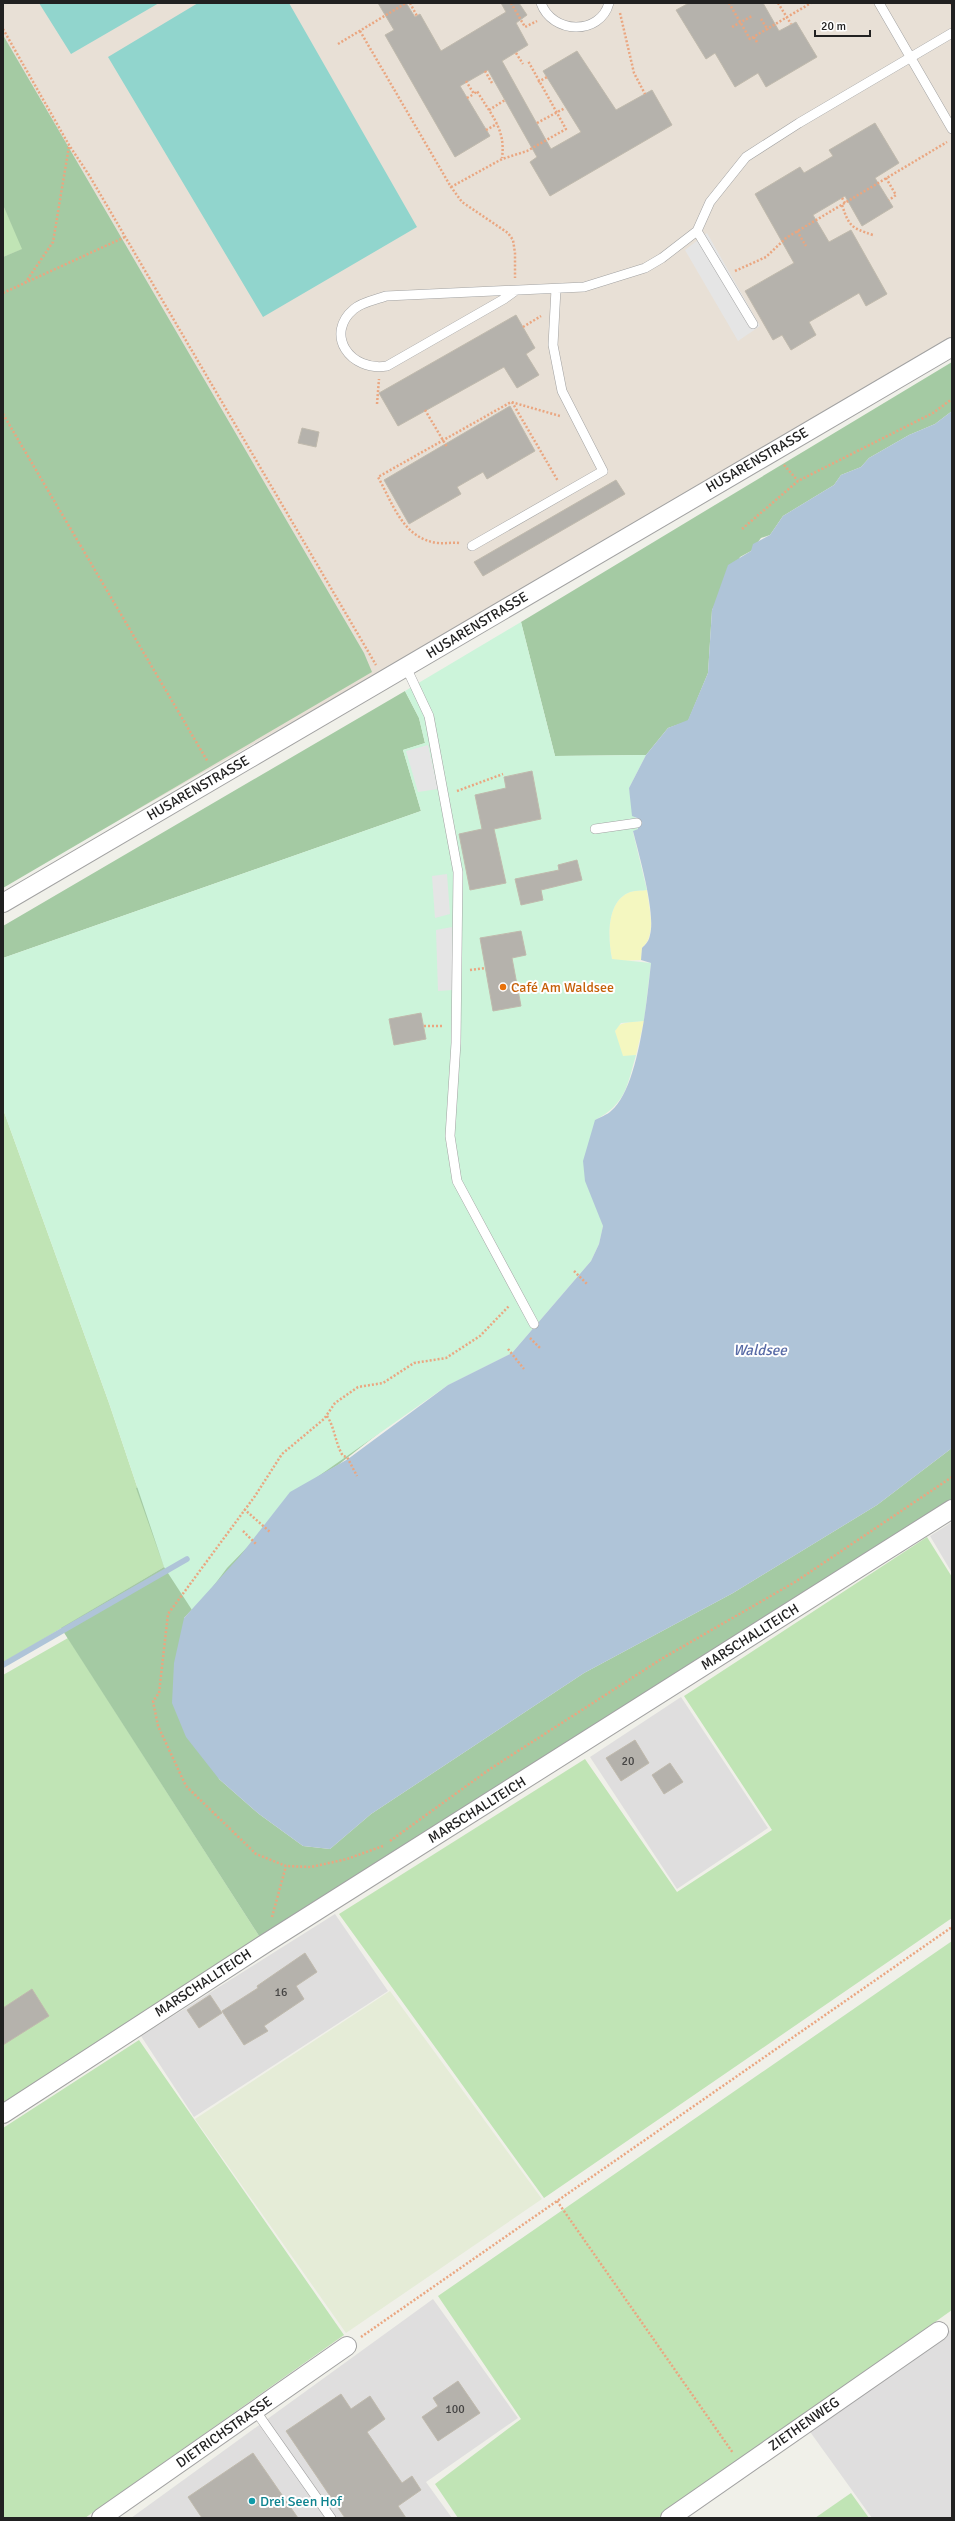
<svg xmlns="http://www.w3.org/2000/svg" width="955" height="2521" font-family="Signika,sans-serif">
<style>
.residential{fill:#dfdede}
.military{fill:#e8e0d6}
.farmland{fill:#e5ecd7}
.grass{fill:#c0e4b5}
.forest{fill:#a4caa3}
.sand{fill:#f4f7c0}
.park{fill:#ccf4da}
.pitch{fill:#91d5cd}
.parking{fill:#e5e5e5}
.water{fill:#afc4d8}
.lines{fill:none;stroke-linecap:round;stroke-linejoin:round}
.stream{stroke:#afc4d8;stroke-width:5.5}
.building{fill:#b5b2ac;stroke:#c0baad}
.lane-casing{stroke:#a2a2a2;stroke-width:10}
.street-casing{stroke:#a2a2a2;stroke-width:20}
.path{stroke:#eaa680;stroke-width:2.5;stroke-dasharray:2 2;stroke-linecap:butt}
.lane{stroke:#fff;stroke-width:9}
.street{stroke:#fff;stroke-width:18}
.food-dot{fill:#e8710a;stroke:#fff;stroke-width:1.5}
.culture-dot{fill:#0f9aa8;stroke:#fff;stroke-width:1.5}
.labels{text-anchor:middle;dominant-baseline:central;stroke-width:4;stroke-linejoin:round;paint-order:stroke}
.number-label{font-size:12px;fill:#464544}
.street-label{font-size:14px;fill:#212121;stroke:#fff}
.food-label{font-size:14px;fill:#c56008;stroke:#fff;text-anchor:start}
.culture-label{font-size:14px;fill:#0d838f;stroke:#fff;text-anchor:start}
.water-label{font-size:15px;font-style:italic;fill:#586ba6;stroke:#fff}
</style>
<rect width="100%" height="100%" fill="#f0f0e9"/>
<path class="residential" d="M 952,1522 L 952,1573 L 930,1536 Z
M 681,1697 L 768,1828 L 677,1889 L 590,1757 Z
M 335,1914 L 388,1991 L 194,2117 L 141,2036 Z
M 433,2299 L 518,2418 L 426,2482 L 452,2518 L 131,2518 Z
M 952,2329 L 952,2518 L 872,2518 L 808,2429 Z"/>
<path class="military" d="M 3,3 L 952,3 L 952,338 L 382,671 L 3,886 Z"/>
<path class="farmland" d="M 390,1991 L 542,2199 L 346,2333 L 195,2119 Z"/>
<path class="grass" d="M 3,205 L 23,249 L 3,257 Z
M 3,1109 L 109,1403 L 164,1567 L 3,1663 Z
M 927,1537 L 952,1577 L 952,1918 L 544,2198 L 339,1914 L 585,1759 L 677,1892 L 772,1830 L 684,1696 Z
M 68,1638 L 261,1939 L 3,2103 L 3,1675 Z
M 952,1941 L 952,2310 L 658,2518 L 458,2518 L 435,2484 L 521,2419 L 438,2296 Z
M 139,2040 L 344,2335 L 85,2518 L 3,2518 L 3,2128 Z
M 851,2493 L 869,2518 L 815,2518 Z"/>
<path class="forest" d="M 3,35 L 364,653 L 372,672 L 3,888 L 3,257 L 22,249 L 3,205 Z
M 952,362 L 952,411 L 935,424 L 909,435 L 869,458 L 861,467 L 841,475 L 834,485 L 783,516 L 770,535 L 761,538 L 751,551 L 740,557 L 712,610 L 708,673 L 688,721 L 668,728 L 646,755 L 555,756 L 521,622 Z
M 405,691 L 419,718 L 425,743 L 403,750 L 421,811 L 3,958 L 3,926 Z
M 444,1382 L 338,1465 L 313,1480 L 184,1618 L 219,1779 L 259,1814 L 303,1846 L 330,1849 L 371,1814 L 584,1673 L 733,1593 L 877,1505 L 952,1448 L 952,1501 L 261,1939 L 61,1628 L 164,1567 L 136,1488 Z"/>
<path class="sand" d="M 647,890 C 649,908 657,935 642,948 L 641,960 L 620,961 L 612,959 C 608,939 606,903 628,893 C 633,890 642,891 647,890 Z
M 644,1021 L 636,1055 L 623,1057 C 610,1026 611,1023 644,1021 Z"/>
<path class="park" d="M 521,622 L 555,756 L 646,755 L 629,788 L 638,829 L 633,832 L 647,890 C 642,891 633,890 628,893 C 606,903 608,939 612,959 L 651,963 L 644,1021 L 621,1023 L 615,1031 L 623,1056 L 636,1055 C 627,1086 626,1104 595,1120 L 598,1210 L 603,1226 L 599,1244 L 591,1261 L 512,1353 L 448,1385 L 313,1480 L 227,1568 L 209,1592 L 192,1610 L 164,1567 L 109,1403 L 3,1109 L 3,958 L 421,811 L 403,750 L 425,743 L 419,718 L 405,691 Z"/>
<path class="pitch" d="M 39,3 L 159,3 L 71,54 Z
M 198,3 L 289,3 L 417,227 L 263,317 L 108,57 Z"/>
<path class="parking" d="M 707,233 L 760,326 L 738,341 L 685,250 Z
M 428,745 L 438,789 L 418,792 L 406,751 Z
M 447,874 L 450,914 L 435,918 L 432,876 Z
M 452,927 L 452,990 L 438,991 L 436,930 Z"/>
<path class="water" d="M 952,411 L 952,1448 L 877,1505 L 733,1593 L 584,1673 L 371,1814 L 330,1849 L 303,1846 L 259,1814 L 219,1779 L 186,1737 L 172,1703 L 174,1663 L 184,1618 L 240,1556 L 290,1492 L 348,1459 L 448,1385 L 512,1353 L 591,1261 L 599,1244 L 603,1226 L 585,1181 L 583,1161 L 595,1120 C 600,1117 607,1115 611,1111 C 639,1088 647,999 651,963 L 641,960 L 642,948 C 646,944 649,941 650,935 C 656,913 639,855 633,831 L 638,829 L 637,818 L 632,816 L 629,788 L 646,755 L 668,728 L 688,720 L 708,673 L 712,610 L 728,565 L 751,551 L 753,544 L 770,535 L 783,516 L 834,485 L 841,475 L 861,467 L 869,458 L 909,435 L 935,424 Z"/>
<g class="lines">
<path class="stream" d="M 3,1665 L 187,1559"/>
</g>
<path class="building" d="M 378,3 L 406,3 L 415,17 L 420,14 L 441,51 L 506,12 L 501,3 L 519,3 L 527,15 L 516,23 L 528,45 L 502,61 L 551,149 L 581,132 L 543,71 L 577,51 L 616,110 L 652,90 L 672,125 L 550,196 L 530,162 L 537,157 L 488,70 L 460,86 L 490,136 L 455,157 L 385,35 L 394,30 Z
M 689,3 L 763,3 L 779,31 L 796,22 L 817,57 L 766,87 L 758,73 L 735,87 L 715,53 L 706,59 L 676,10 Z
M 875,123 L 899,163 L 875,178 L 893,207 L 862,226 L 845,196 L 813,215 L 829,242 L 851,230 L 887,294 L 866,306 L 859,293 L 809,322 L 816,335 L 791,350 L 782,335 L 773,340 L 745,291 L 794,263 L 755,194 L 800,167 L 804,173 L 833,156 L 829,150 Z
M 516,315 L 535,348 L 526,354 L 539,375 L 517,388 L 504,367 L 398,426 L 379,393 Z
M 510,406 L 535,451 L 487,479 L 483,472 L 457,487 L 461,494 L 409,524 L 384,480 Z
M 302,428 L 319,432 L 316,447 L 298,443 Z
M 616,480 L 625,494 L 483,576 L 474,562 Z
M 532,771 L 541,819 L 494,829 L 506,883 L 470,890 L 459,834 L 482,829 L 475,795 L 506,788 L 504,777 Z
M 577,860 L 582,880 L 541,890 L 543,900 L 521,905 L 515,879 L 559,870 L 558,865 Z
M 521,931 L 526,955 L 512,958 L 521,1006 L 493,1011 L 480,938 Z
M 421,1013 L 426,1039 L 394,1045 L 389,1019 Z
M 635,1740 L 649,1763 L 621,1781 L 606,1758 Z
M 670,1763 L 683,1782 L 664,1794 L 652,1775 Z
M 305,1953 L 317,1972 L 296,1986 L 304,1999 L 264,2026 L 268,2031 L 244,2045 L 222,2011 L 258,1988 L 257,1986 Z
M 32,1989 L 49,2016 L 3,2045 L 3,2008 Z
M 210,1995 L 222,2013 L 199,2028 L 187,2010 Z
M 458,2381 L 480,2413 L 438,2441 L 422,2417 L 438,2406 L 433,2398 Z
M 341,2394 L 351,2409 L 370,2396 L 385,2419 L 367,2432 L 402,2483 L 412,2476 L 421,2490 L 398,2506 L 406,2518 L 345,2518 L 286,2431 Z
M 253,2453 L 298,2518 L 202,2518 L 188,2497 Z"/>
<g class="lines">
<defs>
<path id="lane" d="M 541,3 C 552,34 600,36 609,3
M 879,3 L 952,129
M 515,291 L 504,299 L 387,366 C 350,372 324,334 354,309 C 362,302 375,300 386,296 L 584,287 L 645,268 L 662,258 L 697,231
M 753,324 L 697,231 L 710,202 L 746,157 L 799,123 L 952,33
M 472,546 L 603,471 L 562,391 L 553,345 L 556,289
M 406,667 L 429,716 L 458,872 L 456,1043 L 450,1136 L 457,1181 L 534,1324
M 595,829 L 637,823
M 255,2410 L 331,2518"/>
<path id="street" d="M 3,903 L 952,347
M 3,2114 L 266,1943 L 952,1509
M 101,2518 L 347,2346
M 670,2518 L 939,2331"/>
</defs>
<use href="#lane" class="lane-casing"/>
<use href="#street" class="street-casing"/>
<path class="path" d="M 410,3 L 417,16
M 511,3 L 525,27 L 537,21
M 729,3 L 750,39 L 811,3
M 778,3 L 791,24
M 951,3 L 952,5
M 620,13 L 634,73 L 645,94
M 761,19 L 768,30
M 732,27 L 752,16
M 3,29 L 69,145 L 89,175 L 376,665
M 360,31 L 451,187 L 462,202 L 508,233 L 513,240 L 515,253 L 515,278
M 754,37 L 758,44
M 338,44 L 406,3
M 516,53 L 523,64
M 485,71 L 492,83
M 466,81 L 474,94 L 477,91 C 491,115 506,129 502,158
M 538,82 L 547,77
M 467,98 L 474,94
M 489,110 L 505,100
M 537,123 L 565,108
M 486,130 L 497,124
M 886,178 L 896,195 L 889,200
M 451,187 L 502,159 L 527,151 L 566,129 L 528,61
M 842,198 L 845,203
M 842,205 C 849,226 851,228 873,235
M 797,231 L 806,246
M 735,271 L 766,257 L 786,238 L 947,142
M 25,283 L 53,242 L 69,146
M 3,293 L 125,237
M 523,327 L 541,316
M 512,402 L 558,481
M 377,404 L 379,379
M 425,410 L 447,447
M 3,414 L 208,762
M 784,465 L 798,481
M 742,529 L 798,481 L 933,413 L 952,399
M 459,543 C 452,542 445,544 438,543 C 403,539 393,504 378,477 L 511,402 L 560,416
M 457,791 L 503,774
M 470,970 L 485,968
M 424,1026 L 443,1026
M 574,1271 L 587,1284
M 530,1338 L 541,1349
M 508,1349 L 524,1369
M 327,1416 C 335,1428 335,1443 343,1456 L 347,1457 L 357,1476
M 244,1509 L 270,1532
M 243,1531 L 257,1545
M 390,1841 L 490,1769 L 663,1658 L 795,1582 L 952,1477
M 383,1846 L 347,1859 L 311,1867 L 286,1866 L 256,1854 L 186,1786 L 158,1726 L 153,1701 L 159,1693 L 168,1614 L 255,1496 L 282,1454 L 324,1419 L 335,1403 L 358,1387 L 383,1383 L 414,1363 L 446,1358 L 480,1336 L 509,1306
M 272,1917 L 286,1866
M 557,2201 L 733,2453
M 361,2337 L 952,1927"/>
<use href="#lane" class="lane"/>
<use href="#street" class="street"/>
</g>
<circle class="food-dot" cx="503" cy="987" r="4"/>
<circle class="culture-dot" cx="252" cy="2501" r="4"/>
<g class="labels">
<g class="number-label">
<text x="628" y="1761">20</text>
<text x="281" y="1992">16</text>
<text x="455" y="2409">100</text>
</g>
<g class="street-label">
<text transform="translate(757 460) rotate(-30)">HUSARENSTRASSE</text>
<text transform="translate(477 625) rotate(-31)">HUSARENSTRASSE</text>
<text transform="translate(198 788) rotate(-30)">HUSARENSTRASSE</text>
<text transform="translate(750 1637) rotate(-32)">MARSCHALLTEICH</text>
<text transform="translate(477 1810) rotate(-32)">MARSCHALLTEICH</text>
<text transform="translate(203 1983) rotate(-33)">MARSCHALLTEICH</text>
<text transform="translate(804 2424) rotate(-35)">ZIETHENWEG</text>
<text transform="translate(224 2432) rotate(-35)">DIETRICHSTRASSE</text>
</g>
<g class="food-label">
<text x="511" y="987">Café Am Waldsee</text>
</g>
<g class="culture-label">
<text x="260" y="2501">Drei Seen Hof</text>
</g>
<g class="water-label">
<text x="760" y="1350">Waldsee</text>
</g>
</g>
<rect width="955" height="2521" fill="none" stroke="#212121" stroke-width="8"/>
<path d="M815 30v6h55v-6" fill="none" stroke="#212121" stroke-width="2"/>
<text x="821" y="30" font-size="12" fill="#212121" stroke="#ffffff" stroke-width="3" paint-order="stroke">20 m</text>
</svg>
